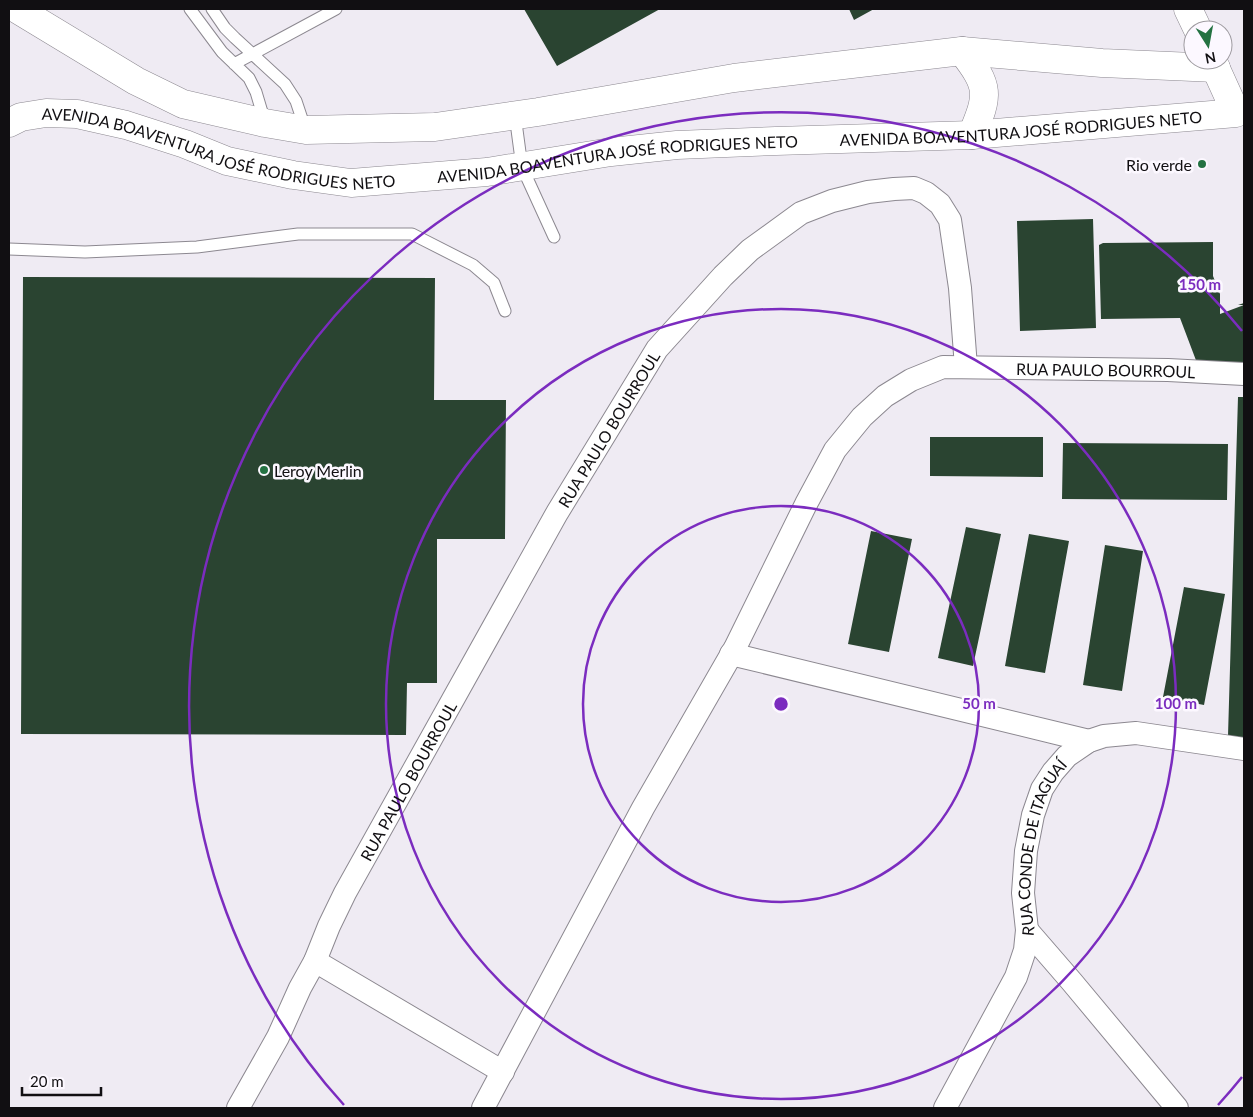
<svg xmlns="http://www.w3.org/2000/svg" width="1253" height="1117" font-family="Lato,sans-serif">
<style>
.building{fill:#2a4431}
.lines{fill:none;stroke-linecap:round;stroke-linejoin:round}
.service-casing{stroke:#8c8890;stroke-width:13}
.minor-casing{stroke:#8c8890;stroke-width:24}
.tertiary-casing{stroke:#8c8890;stroke-width:29}
.service{stroke:#fff;stroke-width:11}
.minor{stroke:#fff;stroke-width:22}
.tertiary{stroke:#fff;stroke-width:28}
.ring{fill:none;stroke:#7b2cbf;stroke-width:2.5}
.poi-dot{fill:#247242;stroke:#fcf8ff;stroke-width:2}
.labels{text-anchor:middle;dominant-baseline:central;stroke-width:5;stroke-linejoin:round;paint-order:stroke}
.street-label{font-size:16px;fill:#110f12;stroke:#fcf8ff}
.poi-label{font-size:16px;fill:#110f12;stroke:#fcf8ff;text-anchor:end}
.centre{fill:#7b2cbf;stroke:#fcf8ff;stroke-width:2.5}
.ring-label{font-size:15px;text-anchor:middle;font-weight:bold;fill:#7b2cbf;stroke:#fcf8ff;stroke-width:5;stroke-linejoin:round;paint-order:stroke}
</style>
<rect width="100%" height="100%" fill="#efebf3"/>
<path class="building" d="M 524,9 L 660,9 L 557,66 Z
M 849,9 L 874,9 L 854,20 Z
M 1093,219 L 1096,328 L 1020,331 L 1017,221 Z
M 1213,242 L 1213,276 L 1220,294 L 1220,314 L 1244,305 L 1238,305 L 1244,303 L 1244,362 L 1197,363 L 1180,318 L 1101,319 L 1099,245 L 1103,243 Z
M 23,277 L 435,278 L 434,400 L 506,400 L 505,539 L 437,539 L 437,683 L 407,683 L 406,735 L 21,734 Z
M 1238,397 L 1244,397 L 1244,738 L 1228,736 Z
M 930,437 L 1043,437 L 1043,477 L 930,476 Z
M 1063,443 L 1228,444 L 1227,500 L 1062,499 Z
M 966,527 L 1001,534 L 973,666 L 938,658 Z
M 871,531 L 912,539 L 889,652 L 848,644 Z
M 1029,534 L 1069,541 L 1045,673 L 1005,666 Z
M 1105,545 L 1143,551 L 1122,691 L 1083,685 Z
M 1184,587 L 1225,594 L 1204,705 L 1163,697 Z"/>
<g class="lines">
<defs>
<path id="service" d="M 190,9 L 222,52 L 249,78 L 256,92 L 265,122
M 212,9 L 225,28 L 235,38 L 285,84 L 296,101 L 305,128
M 234,64 L 336,9
M 515,115 L 522,167 L 554,237
M 9,249 L 85,252 L 197,247 L 298,234 L 412,234 L 473,265 L 494,283 L 505,311"/>
<g id="minor">
<path d="M 731,654 L 1089,741"/>
<path d="M 1027,930 L 1072,982 L 1177,1108"/>
<path d="M 315,961 L 503,1072"/>
<path id="s1" d="M 238,1108 L 278,1037 L 300,988 L 315,961 L 329,926 L 345,893 L 557,513 L 657,349 L 723,276 L 750,250 L 801,213 L 832,201 L 868,192 L 894,189 L 914,188 L 926,193 L 940,204 L 950,220 L 960,288 L 966,367"/>
<path id="s2" d="M 483,1108 L 643,808 L 735,648 L 806,504 L 835,450 L 862,417 L 885,396 L 911,380 L 943,367 L 1168,370 L 1244,374"/>
<path id="s3" d="M 945,1108 L 1016,977 L 1025,950 L 1027,930 L 1023,893 L 1026,851 L 1033,815 L 1042,789 L 1053,772 L 1067,756 L 1089,741 L 1104,736 L 1136,733 L 1244,749"/>
</g>
<g id="tertiary">
<path d="M 17,9 L 136,81 L 183,104 L 265,123 L 306,130 L 435,127 L 538,112 L 734,78 L 962,51 L 1102,63 L 1216,68"/>
<path d="M 1188,9 L 1198,30"/>
<path d="M 962,51 C 990,87 989,94 972,135"/>
<path id="s4" d="M 9,123 L 21,117 L 46,113 L 77,114 L 126,125 L 185,144 L 227,161 L 293,175 L 351,183 L 487,172 L 611,152 L 677,145 L 776,141 L 972,135 L 1236,113 L 1212,60"/>
</g>
</defs>
<use href="#service" class="service-casing"/>
<use href="#minor" class="minor-casing"/>
<use href="#tertiary" class="tertiary-casing"/>
<use href="#service" class="service"/>
<use href="#minor" class="minor"/>
<use href="#tertiary" class="tertiary"/>
</g>
<g class="ring">
<circle cx="781" cy="704" r="198"/>
<circle cx="781" cy="704" r="395"/>
<path d="M1242 1077A593 593 0 0 1 1218 1105M344 1105A593 593 0 1 1 1242 331"/>
</g>
<g class="poi-dot">
<circle cx="1202" cy="164" r="5"/>
<circle cx="264" cy="470" r="5"/>
</g>
<g class="labels">
<g class="street-label">
<text stroke="none"><textPath href="#s4" startOffset="1026">AVENIDA BOAVENTURA JOSÉ RODRIGUES NETO</textPath></text>
<text stroke="none"><textPath href="#s4" startOffset="216">AVENIDA BOAVENTURA JOSÉ RODRIGUES NETO</textPath></text>
<text stroke="none"><textPath href="#s4" startOffset="621">AVENIDA BOAVENTURA JOSÉ RODRIGUES NETO</textPath></text>
<text stroke="none"><textPath href="#s2" startOffset="1048">RUA PAULO BOURROUL</textPath></text>
<text stroke="none"><textPath href="#s1" startOffset="774">RUA PAULO BOURROUL</textPath></text>
<text stroke="none"><textPath href="#s1" startOffset="369">RUA PAULO BOURROUL</textPath></text>
<text stroke="none"><textPath href="#s3" startOffset="284">RUA CONDE DE ITAGUAÍ</textPath></text>
</g>
<g class="poi-label">
<text x="1192" y="164">Rio verde</text>
<text x="274" y="470" text-anchor="start">Leroy Merlin</text>
</g>
</g>
<circle cx="781" cy="704" r="8" class="centre"/>
<g class="ring-label">
<text x="1200" y="290">150 m</text>
<text x="979" y="709">50 m</text>
<text x="1176" y="709">100 m</text>
</g>
<rect width="1253" height="1117" fill="none" stroke="#110f12" stroke-width="20"/>
<g transform="translate(1208 45) rotate(169)"><circle r="24" fill="#fcf8ff" stroke="#9e9ba0"/>
<path d="M0-4L9 19L0 12L-9 19Z" fill="#247242"/>
<text y="-8" font-size="14" font-weight="bold" text-anchor="middle" fill="#110f12">N</text>
</g>
<path d="M22 1087v8h79v-8" fill="none" stroke="#110f12" stroke-width="2.5"/>
<text x="30" y="1087" font-size="15" fill="#110f12" stroke="#fcf8ff" stroke-width="4" paint-order="stroke">20 m</text>
</svg>
